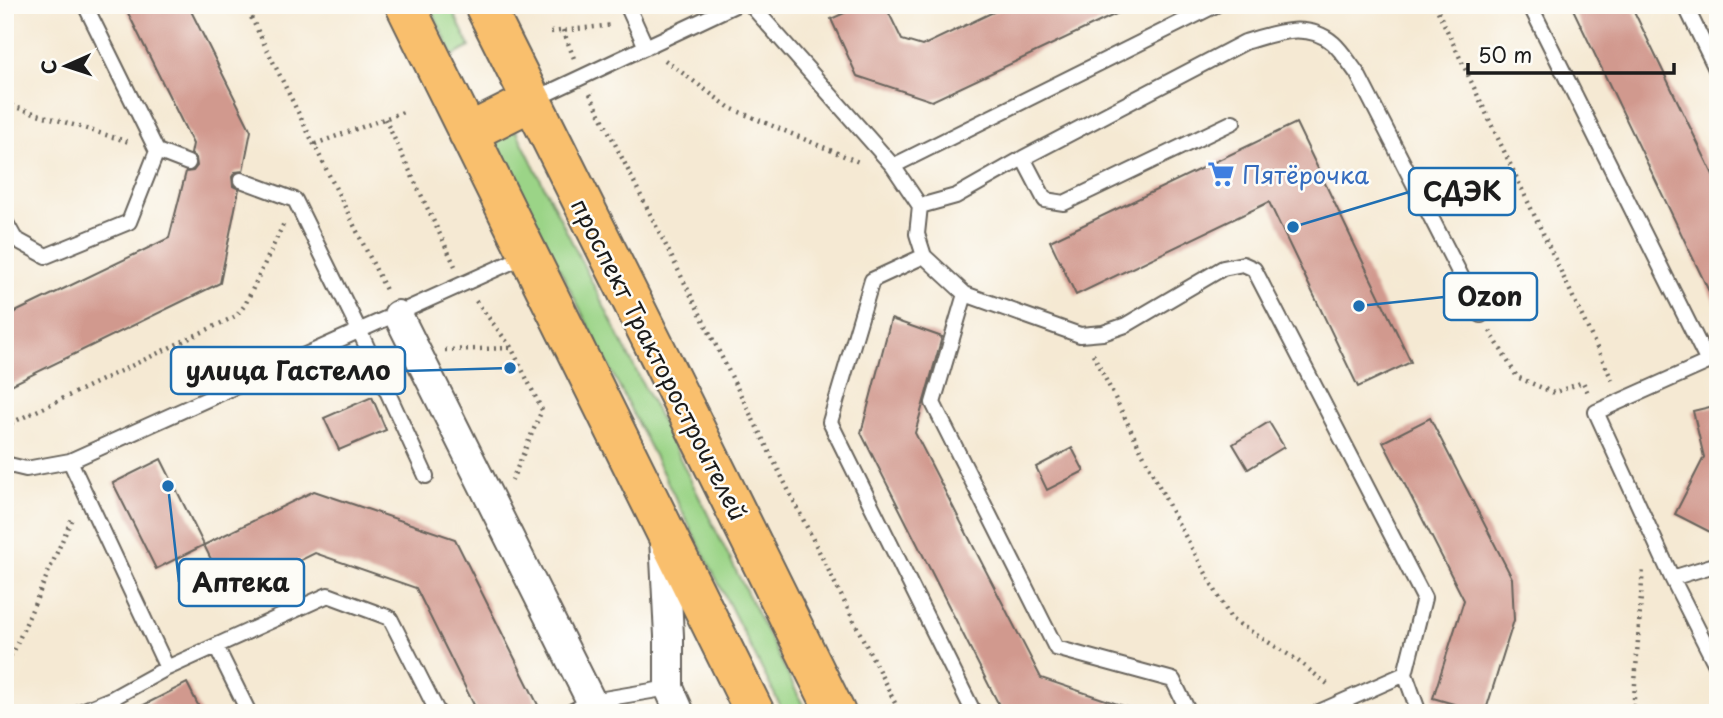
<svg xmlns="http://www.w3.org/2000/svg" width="1723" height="718" font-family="'Playpen Sans',sans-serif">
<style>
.green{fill:#9bd487;stroke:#5c7852;stroke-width:2}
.building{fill:#d1998e}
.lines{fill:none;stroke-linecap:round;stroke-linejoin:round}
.lane-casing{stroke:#68645c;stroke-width:18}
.street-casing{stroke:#68645c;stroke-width:32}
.primary-casing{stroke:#68645c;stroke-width:42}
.path{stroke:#68645c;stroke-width:4.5;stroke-dasharray:2 5;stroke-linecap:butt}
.lane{stroke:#fff;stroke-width:14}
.street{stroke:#fff;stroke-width:28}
.primary{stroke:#f9bf6d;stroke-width:38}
.labels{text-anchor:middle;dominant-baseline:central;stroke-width:5;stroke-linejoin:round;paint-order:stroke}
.shop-label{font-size:24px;fill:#366cbe;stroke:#fdfcf7;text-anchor:start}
.street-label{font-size:24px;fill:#1c1c1c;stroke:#fdfcf7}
.leader{fill:none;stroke:#1f6fb2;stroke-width:2.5}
.callout-dot{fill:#1f6fb2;stroke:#fdfcf7;stroke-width:2.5}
.callout{fill:#fdfcf7;stroke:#1f6fb2;stroke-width:2.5}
.callout-label{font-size:26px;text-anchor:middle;font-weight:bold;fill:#1c1c1c}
</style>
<rect width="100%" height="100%" fill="#fdfcf7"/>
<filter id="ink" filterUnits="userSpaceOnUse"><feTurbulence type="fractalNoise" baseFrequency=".0143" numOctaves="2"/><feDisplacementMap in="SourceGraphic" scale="14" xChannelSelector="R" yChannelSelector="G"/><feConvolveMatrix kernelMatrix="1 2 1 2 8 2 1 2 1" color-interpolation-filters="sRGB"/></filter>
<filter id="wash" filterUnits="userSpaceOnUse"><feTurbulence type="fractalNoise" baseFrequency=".00686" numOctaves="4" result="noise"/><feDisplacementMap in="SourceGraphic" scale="28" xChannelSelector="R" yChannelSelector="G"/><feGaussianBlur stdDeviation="1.57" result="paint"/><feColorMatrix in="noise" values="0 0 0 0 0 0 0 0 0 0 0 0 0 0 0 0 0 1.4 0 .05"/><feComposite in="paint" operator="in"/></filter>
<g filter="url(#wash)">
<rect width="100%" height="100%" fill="#f5e9d3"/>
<path class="green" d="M 429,5 L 450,5 L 470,47 L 453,56 Z
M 516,130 L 807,713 L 784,713 L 495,141 Z"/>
<g id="blocks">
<path class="building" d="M 124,5 L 188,5 L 251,131 L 243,171 L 235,172 L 232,177 L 233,186 L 239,189 L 220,283 L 5,388 L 5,317 L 169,238 L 186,172 L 193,171 L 197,166 L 196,158 L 191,154 L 193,144 Z
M 862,5 L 885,5 L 902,40 L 922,46 L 1008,5 L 1135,5 L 932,101 L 857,76 L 831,19 Z
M 1571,5 L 1631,5 L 1718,185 L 1718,310 Z
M 1296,123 L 1411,362 L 1358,387 L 1269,202 L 1076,295 L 1050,241 Z
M 891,319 L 942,337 L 915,433 L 1041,678 L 1132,709 L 1131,713 L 1003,713 L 861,433 Z
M 372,397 L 386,430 L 339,450 L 324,418 Z
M 1718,405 L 1718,536 L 1675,514 L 1704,457 L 1693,411 Z
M 1430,418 L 1512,578 L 1514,620 L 1485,713 L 1433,698 L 1464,600 L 1383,442 Z
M 1269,422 L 1284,447 L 1248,469 L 1233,444 Z
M 1072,448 L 1084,471 L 1047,490 L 1036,467 Z
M 161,459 L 204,545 L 156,569 L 113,483 Z
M 314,491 L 455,539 L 542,713 L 478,713 L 416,588 L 315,553 L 229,596 L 204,545 Z
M 187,683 L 202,713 L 128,713 Z"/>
</g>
</g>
<g filter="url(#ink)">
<use href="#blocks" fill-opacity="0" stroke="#68645c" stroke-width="2"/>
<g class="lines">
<defs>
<path id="lane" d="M 627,5 L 646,47
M 751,5 L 893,166 L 920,206 L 917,234 L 924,256
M 1530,5 L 1708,362 L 1596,412 L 1672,578 L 1718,669
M 1685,5 L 1718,73
M 533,100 L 735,5
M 157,151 L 188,163
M 1023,158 L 1045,200 L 1064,203 L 1233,122
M 893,166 L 1216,5
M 241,180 L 295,200 L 360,332 L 426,476
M 920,206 L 956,196 L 1023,158 L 1245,42 C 1274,33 1307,21 1333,43 C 1342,51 1350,64 1357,73 L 1481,315
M 5,221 L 15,239 L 46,256 L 129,222 L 157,151 L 85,5
M 965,294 L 1080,335 L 1103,333 L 1126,325 L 1223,268 L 1243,264 L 1254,269 L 1424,598 L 1405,674 L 1317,713
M 70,461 L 167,668
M 5,464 L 26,469 L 70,461 L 527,255
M 1672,578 L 1718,564
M 216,646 L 249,713
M 1405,674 L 1419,713
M 77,713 L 111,699
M 118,713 L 111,699 L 167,668 L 328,595 L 390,618 L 438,713
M 569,713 L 592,701 L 669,688
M 974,713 L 830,422 L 872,280 L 924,256 L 965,294 L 933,403 L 1056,648 L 1173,680 L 1189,713"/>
<path id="street" d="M 398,315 L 597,713
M 664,538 L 669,636 L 669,688 L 680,713"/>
<path id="primary" d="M 405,5 L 755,713
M 484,5 C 602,241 720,476 836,713
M 468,133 L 532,101"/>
</defs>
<use href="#lane" class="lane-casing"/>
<use href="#street" class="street-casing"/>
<use href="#primary" class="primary-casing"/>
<path class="path" d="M 245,5 L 387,292
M 1435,5 L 1614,384
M 563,30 L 575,61
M 551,32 L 613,25
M 665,60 L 730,108 L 861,163
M 590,94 L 900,713
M 5,104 L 129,142
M 385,119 L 455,266
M 315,144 L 406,111
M 476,301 L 511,347 L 542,410 L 512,480
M 1490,331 L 1517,377 L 1554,393 L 1583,382 L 1588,393
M 445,350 L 510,348
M 1093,354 L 1172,512 L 1231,619 L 1294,658 L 1330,686
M 5,426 L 236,316 L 245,305 L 284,223
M 5,660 L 13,653 L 73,516
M 1633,713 L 1643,567"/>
<use href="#lane" class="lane"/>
<use href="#street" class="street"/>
<use href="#primary" class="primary"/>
</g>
</g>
<defs>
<symbol id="supermarket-bare" viewBox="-9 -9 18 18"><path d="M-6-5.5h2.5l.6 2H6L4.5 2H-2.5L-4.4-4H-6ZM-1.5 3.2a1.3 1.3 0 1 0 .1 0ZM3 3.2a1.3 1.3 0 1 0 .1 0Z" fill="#3f7fe0" stroke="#fdfcf7" stroke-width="2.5" paint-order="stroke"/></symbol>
</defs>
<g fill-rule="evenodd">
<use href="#supermarket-bare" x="1202" y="155" width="38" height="38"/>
</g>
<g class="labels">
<g class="shop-label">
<text x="1242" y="174">Пятёрочка</text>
</g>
<g class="street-label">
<text transform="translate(660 359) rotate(63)">проспект Тракторостроителей</text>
</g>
</g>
<path class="leader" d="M1293 227L1409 192M1359 306L1444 297M510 368L405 371M168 486L179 582"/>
<g class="callout-dot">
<circle cx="1293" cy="227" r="7"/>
<circle cx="1359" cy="306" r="7"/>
<circle cx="510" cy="368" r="7"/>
<circle cx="168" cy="486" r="7"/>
</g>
<g class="callout">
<rect x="1409" y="168" width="106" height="47" rx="7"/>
<rect x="1444" y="273" width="93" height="47" rx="7"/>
<rect x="171" y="347" width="234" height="47" rx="7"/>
<rect x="179" y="559" width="125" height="47" rx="7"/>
</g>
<g class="callout-label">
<text x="1462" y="201">СДЭК</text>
<text x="1490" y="306">Ozon</text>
<text x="288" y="380">улица Гастелло</text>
<text x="241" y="592">Аптека</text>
</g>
<rect width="1723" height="718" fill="none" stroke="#fdfcf7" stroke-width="28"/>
<g transform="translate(66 66) rotate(267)" stroke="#fdfcf7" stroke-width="5" paint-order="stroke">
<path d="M0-5L12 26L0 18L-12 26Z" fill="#1c1c1c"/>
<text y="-10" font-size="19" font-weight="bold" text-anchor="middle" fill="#1c1c1c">С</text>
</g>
<path d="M1468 63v10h206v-10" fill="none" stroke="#1c1c1c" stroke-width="3.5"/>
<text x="1478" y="63" font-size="21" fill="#1c1c1c" stroke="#fdfcf7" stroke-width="5" paint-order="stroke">50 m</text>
</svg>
